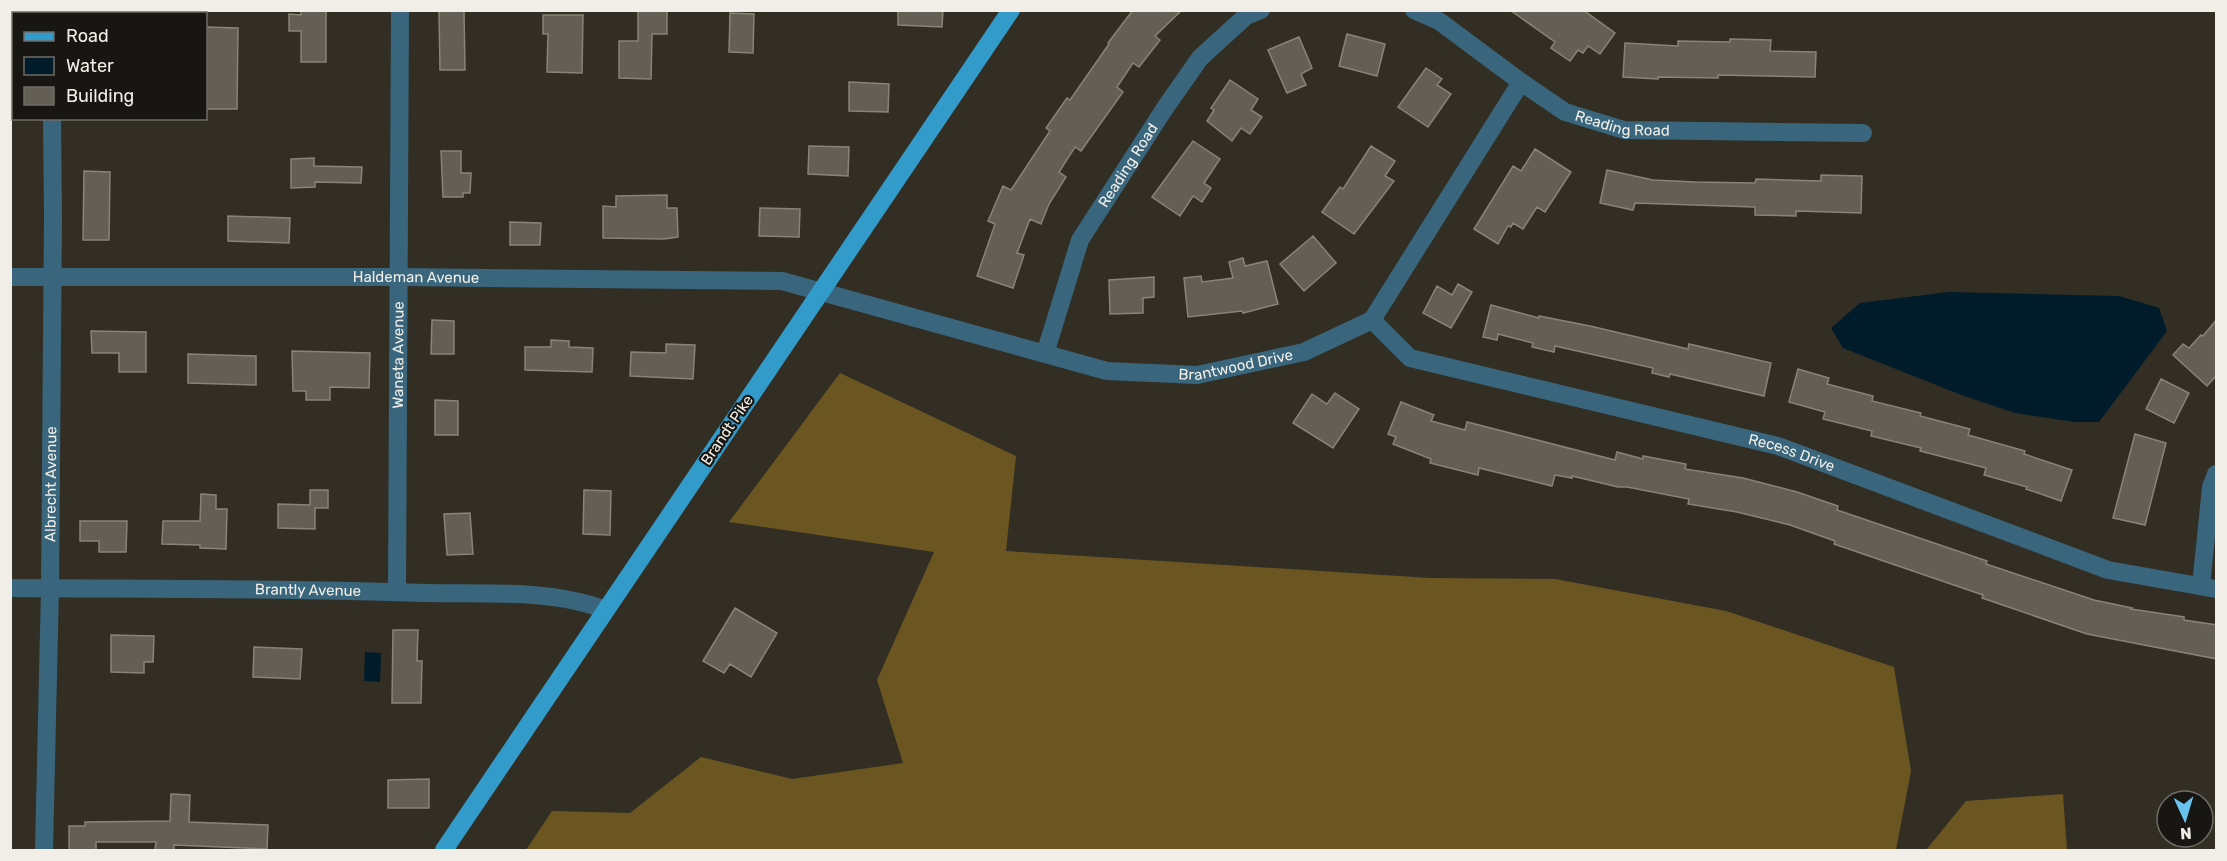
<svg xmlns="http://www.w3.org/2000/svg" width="2227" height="861" font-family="Rubik,sans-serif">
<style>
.forest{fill:#6b5621}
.water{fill:#001c2a}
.building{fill:#645f54;stroke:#898477;stroke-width:1.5}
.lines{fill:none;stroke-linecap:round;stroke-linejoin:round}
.minor{stroke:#39667c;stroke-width:18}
.major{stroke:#339bc9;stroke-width:18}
.labels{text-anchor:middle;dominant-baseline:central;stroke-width:4.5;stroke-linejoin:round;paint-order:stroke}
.street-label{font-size:15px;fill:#f1eee7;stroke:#181612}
</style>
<rect width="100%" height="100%" fill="#322e24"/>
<path class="forest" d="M 840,373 L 1016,456 L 1006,551 L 1430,578 L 1555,579 L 1726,611 L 1894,667 L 1911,771 L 1896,850 L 526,850 L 552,811 L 630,813 L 701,757 L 792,779 L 903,763 L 877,680 L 934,552 L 729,522 Z
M 2063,794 L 2067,850 L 1926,850 L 1966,801 Z"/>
<path class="water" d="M 1949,292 L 2119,296 L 2159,308 L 2167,331 L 2099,422 L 2074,422 L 2015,413 L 1964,396 L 1843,348 L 1831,328 L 1860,303 Z
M 365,652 L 381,653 L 380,682 L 364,681 Z"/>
<path class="building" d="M 301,10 L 326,10 L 326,62 L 301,62 L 301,31 L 289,31 L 289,14 L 301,15 Z
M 439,10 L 464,10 L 465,70 L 440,70 Z
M 898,10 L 943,10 L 942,27 L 898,25 Z
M 1133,10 L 1182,10 L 1155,36 L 1160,40 L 1139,67 L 1133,63 L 1117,87 L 1123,92 L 1081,151 L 1075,147 L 1059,172 L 1066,177 L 1049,204 L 1041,224 L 1030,219 L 1017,253 L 1024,255 L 1013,288 L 977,276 L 995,224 L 988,221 L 1003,186 L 1011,190 L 1050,131 L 1046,128 L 1067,98 L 1070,100 L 1109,44 L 1108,43 Z
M 1510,10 L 1583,10 L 1615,33 L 1600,54 L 1588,46 L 1583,53 L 1578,50 L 1570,61 L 1551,48 L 1555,42 Z
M 638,11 L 667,11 L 667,34 L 652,34 L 651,79 L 619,78 L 619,41 L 638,41 Z
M 730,13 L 754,14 L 753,53 L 729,52 Z
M 543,15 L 583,15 L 582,73 L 547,72 L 548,34 L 543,34 Z
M 206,27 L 238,28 L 237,109 L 206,109 Z
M 1347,34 L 1385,44 L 1377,76 L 1339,66 Z
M 1299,37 L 1312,68 L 1301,74 L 1306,85 L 1287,93 L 1268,50 Z
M 1730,39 L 1771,40 L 1770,51 L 1816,52 L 1815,77 L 1718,75 L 1718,78 L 1658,77 L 1658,79 L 1623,77 L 1625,43 L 1678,46 L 1678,41 L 1730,42 Z
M 1426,68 L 1442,79 L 1437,85 L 1451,94 L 1428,127 L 1398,107 Z
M 1230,80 L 1258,99 L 1251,110 L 1262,117 L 1250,134 L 1241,128 L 1232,141 L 1207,121 L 1214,110 L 1211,108 Z
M 849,82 L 889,84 L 888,112 L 849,111 Z
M 1193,141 L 1220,159 L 1204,183 L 1211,188 L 1202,202 L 1193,196 L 1180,216 L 1152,197 Z
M 809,146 L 849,147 L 848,176 L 808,174 Z
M 1371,146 L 1395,161 L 1385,176 L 1394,181 L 1354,234 L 1322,212 L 1340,187 L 1343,189 Z
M 1535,149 L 1571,172 L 1545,212 L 1537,207 L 1523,229 L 1513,223 L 1511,227 L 1508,226 L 1498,244 L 1474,229 L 1513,166 L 1521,171 Z
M 441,151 L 461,151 L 461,173 L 471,173 L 470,193 L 463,193 L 463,197 L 443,197 Z
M 314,158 L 314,166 L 362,167 L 361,183 L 315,182 L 315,187 L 291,188 L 291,159 Z
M 1607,170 L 1653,180 L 1695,182 L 1755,183 L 1756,179 L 1821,181 L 1821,175 L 1862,176 L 1861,213 L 1796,211 L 1796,216 L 1755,215 L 1755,207 L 1635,203 L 1633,210 L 1600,203 Z
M 84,171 L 110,172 L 109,240 L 83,240 Z
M 667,195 L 667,208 L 677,208 L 678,237 L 664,239 L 603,238 L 603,206 L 616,207 L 616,196 Z
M 760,208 L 800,209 L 799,237 L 759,236 Z
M 228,216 L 290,218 L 289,243 L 228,241 Z
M 510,222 L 541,223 L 540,245 L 510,245 Z
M 1313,236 L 1336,263 L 1304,291 L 1280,264 Z
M 1243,258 L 1245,266 L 1267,261 L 1278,304 L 1243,313 L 1242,311 L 1188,317 L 1184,278 L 1201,276 L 1202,282 L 1233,278 L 1229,262 Z
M 1154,277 L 1154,297 L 1143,298 L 1143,313 L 1110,314 L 1109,280 Z
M 1458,284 L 1472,292 L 1451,328 L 1423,313 L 1437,286 L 1452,295 Z
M 1491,305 L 1539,318 L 1539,316 L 1590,326 L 1688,349 L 1689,344 L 1771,363 L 1764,396 L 1670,374 L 1669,377 L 1652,373 L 1653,368 L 1555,346 L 1554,352 L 1532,347 L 1533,343 L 1498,334 L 1497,340 L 1483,337 Z
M 2217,319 L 2217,375 L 2207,386 L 2173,355 L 2183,344 L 2189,348 L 2201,335 L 2203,336 Z
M 432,320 L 454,321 L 454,354 L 431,354 Z
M 91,331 L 146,332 L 146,372 L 119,372 L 119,353 L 92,353 Z
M 551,340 L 569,341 L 569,347 L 593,348 L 592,372 L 525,370 L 525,347 L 551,347 Z
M 666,344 L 695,345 L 693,379 L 630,376 L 631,352 L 666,353 Z
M 292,351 L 370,353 L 369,388 L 330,387 L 330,400 L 306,400 L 306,391 L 293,391 Z
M 188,354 L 256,356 L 256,385 L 188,383 Z
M 1798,369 L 1829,378 L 1827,384 L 1873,396 L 1872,401 L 1921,413 L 1920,416 L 1970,429 L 1968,435 L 2025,451 L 2024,454 L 2072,470 L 2061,501 L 2026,489 L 2027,487 L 1984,475 L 1986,468 L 1920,451 L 1921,448 L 1871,436 L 1872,431 L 1823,419 L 1825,412 L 1789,402 Z
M 2161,379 L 2189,393 L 2174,423 L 2146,409 Z
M 1335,393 L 1359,409 L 1333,448 L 1293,423 L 1312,394 L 1327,404 Z
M 435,400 L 458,401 L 458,435 L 435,435 Z
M 1401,402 L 1434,415 L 1431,421 L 1465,430 L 1467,422 L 1615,460 L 1617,452 L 1643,459 L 1643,456 L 1686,464 L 1685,469 L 1743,478 L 1797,492 L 1838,506 L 1837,510 L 1987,561 L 1986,564 L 2094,600 L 2132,608 L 2131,609 L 2184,617 L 2184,620 L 2217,625 L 2217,659 L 2087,634 L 1982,598 L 1983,595 L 1834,544 L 1835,541 L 1790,525 L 1737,512 L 1688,504 L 1689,499 L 1627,487 L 1618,487 L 1572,476 L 1572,478 L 1555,475 L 1552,486 L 1479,468 L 1478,475 L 1430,463 L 1431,459 L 1393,444 L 1396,437 L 1388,434 Z
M 2135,434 L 2166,443 L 2145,525 L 2113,518 Z
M 310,490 L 328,490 L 328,508 L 315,508 L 315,529 L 278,528 L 278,504 L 310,505 Z
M 584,490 L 611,491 L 610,535 L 583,534 Z
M 201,494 L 216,495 L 216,509 L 227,509 L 226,549 L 200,548 L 200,545 L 162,544 L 163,521 L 200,521 Z
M 470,513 L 473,554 L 447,555 L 444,514 Z
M 80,521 L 127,521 L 126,552 L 99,552 L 99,541 L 80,541 Z
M 735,608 L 777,633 L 751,677 L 730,664 L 724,673 L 703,661 Z
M 393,630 L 418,630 L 417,661 L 422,661 L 421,703 L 392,703 Z
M 111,635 L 154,636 L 153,662 L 144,662 L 144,673 L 111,672 Z
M 254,647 L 302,649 L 300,679 L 253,677 Z
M 429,779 L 429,808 L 388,808 L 388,780 Z
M 171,794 L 190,795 L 189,822 L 268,825 L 267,849 L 174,845 L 174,850 L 155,850 L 156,842 L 96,842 L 96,850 L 69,850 L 69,826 L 85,826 L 85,822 L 170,821 Z"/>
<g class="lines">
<g class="minor">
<path id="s1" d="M 1414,10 L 1439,21 L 1521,82 L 1565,112 L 1624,130 L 1863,133"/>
<path d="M 53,14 L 53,10"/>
<path id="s2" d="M 10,277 L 399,277 L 782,281 L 1107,371 L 1197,375 L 1304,352 L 1372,320 L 1521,82"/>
<path id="s3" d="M 1372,320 L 1410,358 L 1778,446 L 2108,570 L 2216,589"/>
<path id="s4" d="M 1045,354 L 1080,240 L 1165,108 L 1200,58 L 1246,16 L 1261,10"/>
<path d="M 2201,586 L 2211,487 L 2216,474"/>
<path id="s5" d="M 10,588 C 149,589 287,588 425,593 C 483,594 552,589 606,610"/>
<path id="s6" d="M 397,592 L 400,10"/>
<path id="s7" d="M 44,850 L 50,588 L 53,217 L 52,118"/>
</g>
<path class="major" d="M 444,850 L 1011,10"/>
</g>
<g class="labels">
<g class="street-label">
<text stroke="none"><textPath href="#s1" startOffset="242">Reading Road</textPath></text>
<text stroke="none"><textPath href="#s4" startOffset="208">Reading Road</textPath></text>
<text stroke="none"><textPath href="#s2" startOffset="406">Haldeman Avenue</textPath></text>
<text stroke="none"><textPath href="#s6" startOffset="237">Waneta Avenue</textPath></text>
<text stroke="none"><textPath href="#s2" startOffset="1239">Brantwood Drive</textPath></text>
<text transform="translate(727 430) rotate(-56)">Brandt Pike</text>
<text stroke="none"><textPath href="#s3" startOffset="447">Recess Drive</textPath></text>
<text stroke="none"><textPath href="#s7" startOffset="366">Albrecht Avenue</textPath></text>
<text stroke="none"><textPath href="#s5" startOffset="298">Brantly Avenue</textPath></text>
</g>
</g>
<rect width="2227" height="861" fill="none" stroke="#f1eee7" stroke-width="24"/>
<rect x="12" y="12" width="195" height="108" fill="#181612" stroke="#6f6c67" stroke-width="1.5"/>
<rect x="24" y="32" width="30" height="9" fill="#339bc9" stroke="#6f6c67" stroke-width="1.5"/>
<text x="66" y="42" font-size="18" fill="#f1eee7">Road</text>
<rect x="24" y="57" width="30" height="18" fill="#001c2a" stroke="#6f6c67" stroke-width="1.5"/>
<text x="66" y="72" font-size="18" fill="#f1eee7">Water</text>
<rect x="24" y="87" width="30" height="18" fill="#645f54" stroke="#6f6c67" stroke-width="1.5"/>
<text x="66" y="102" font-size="18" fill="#f1eee7">Building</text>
<g transform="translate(2185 819) rotate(176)"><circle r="28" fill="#181612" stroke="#6f6c67" stroke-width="1.5"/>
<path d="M0-4.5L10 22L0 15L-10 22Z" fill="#69c3f1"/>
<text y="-9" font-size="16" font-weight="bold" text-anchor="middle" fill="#f1eee7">N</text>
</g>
</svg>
